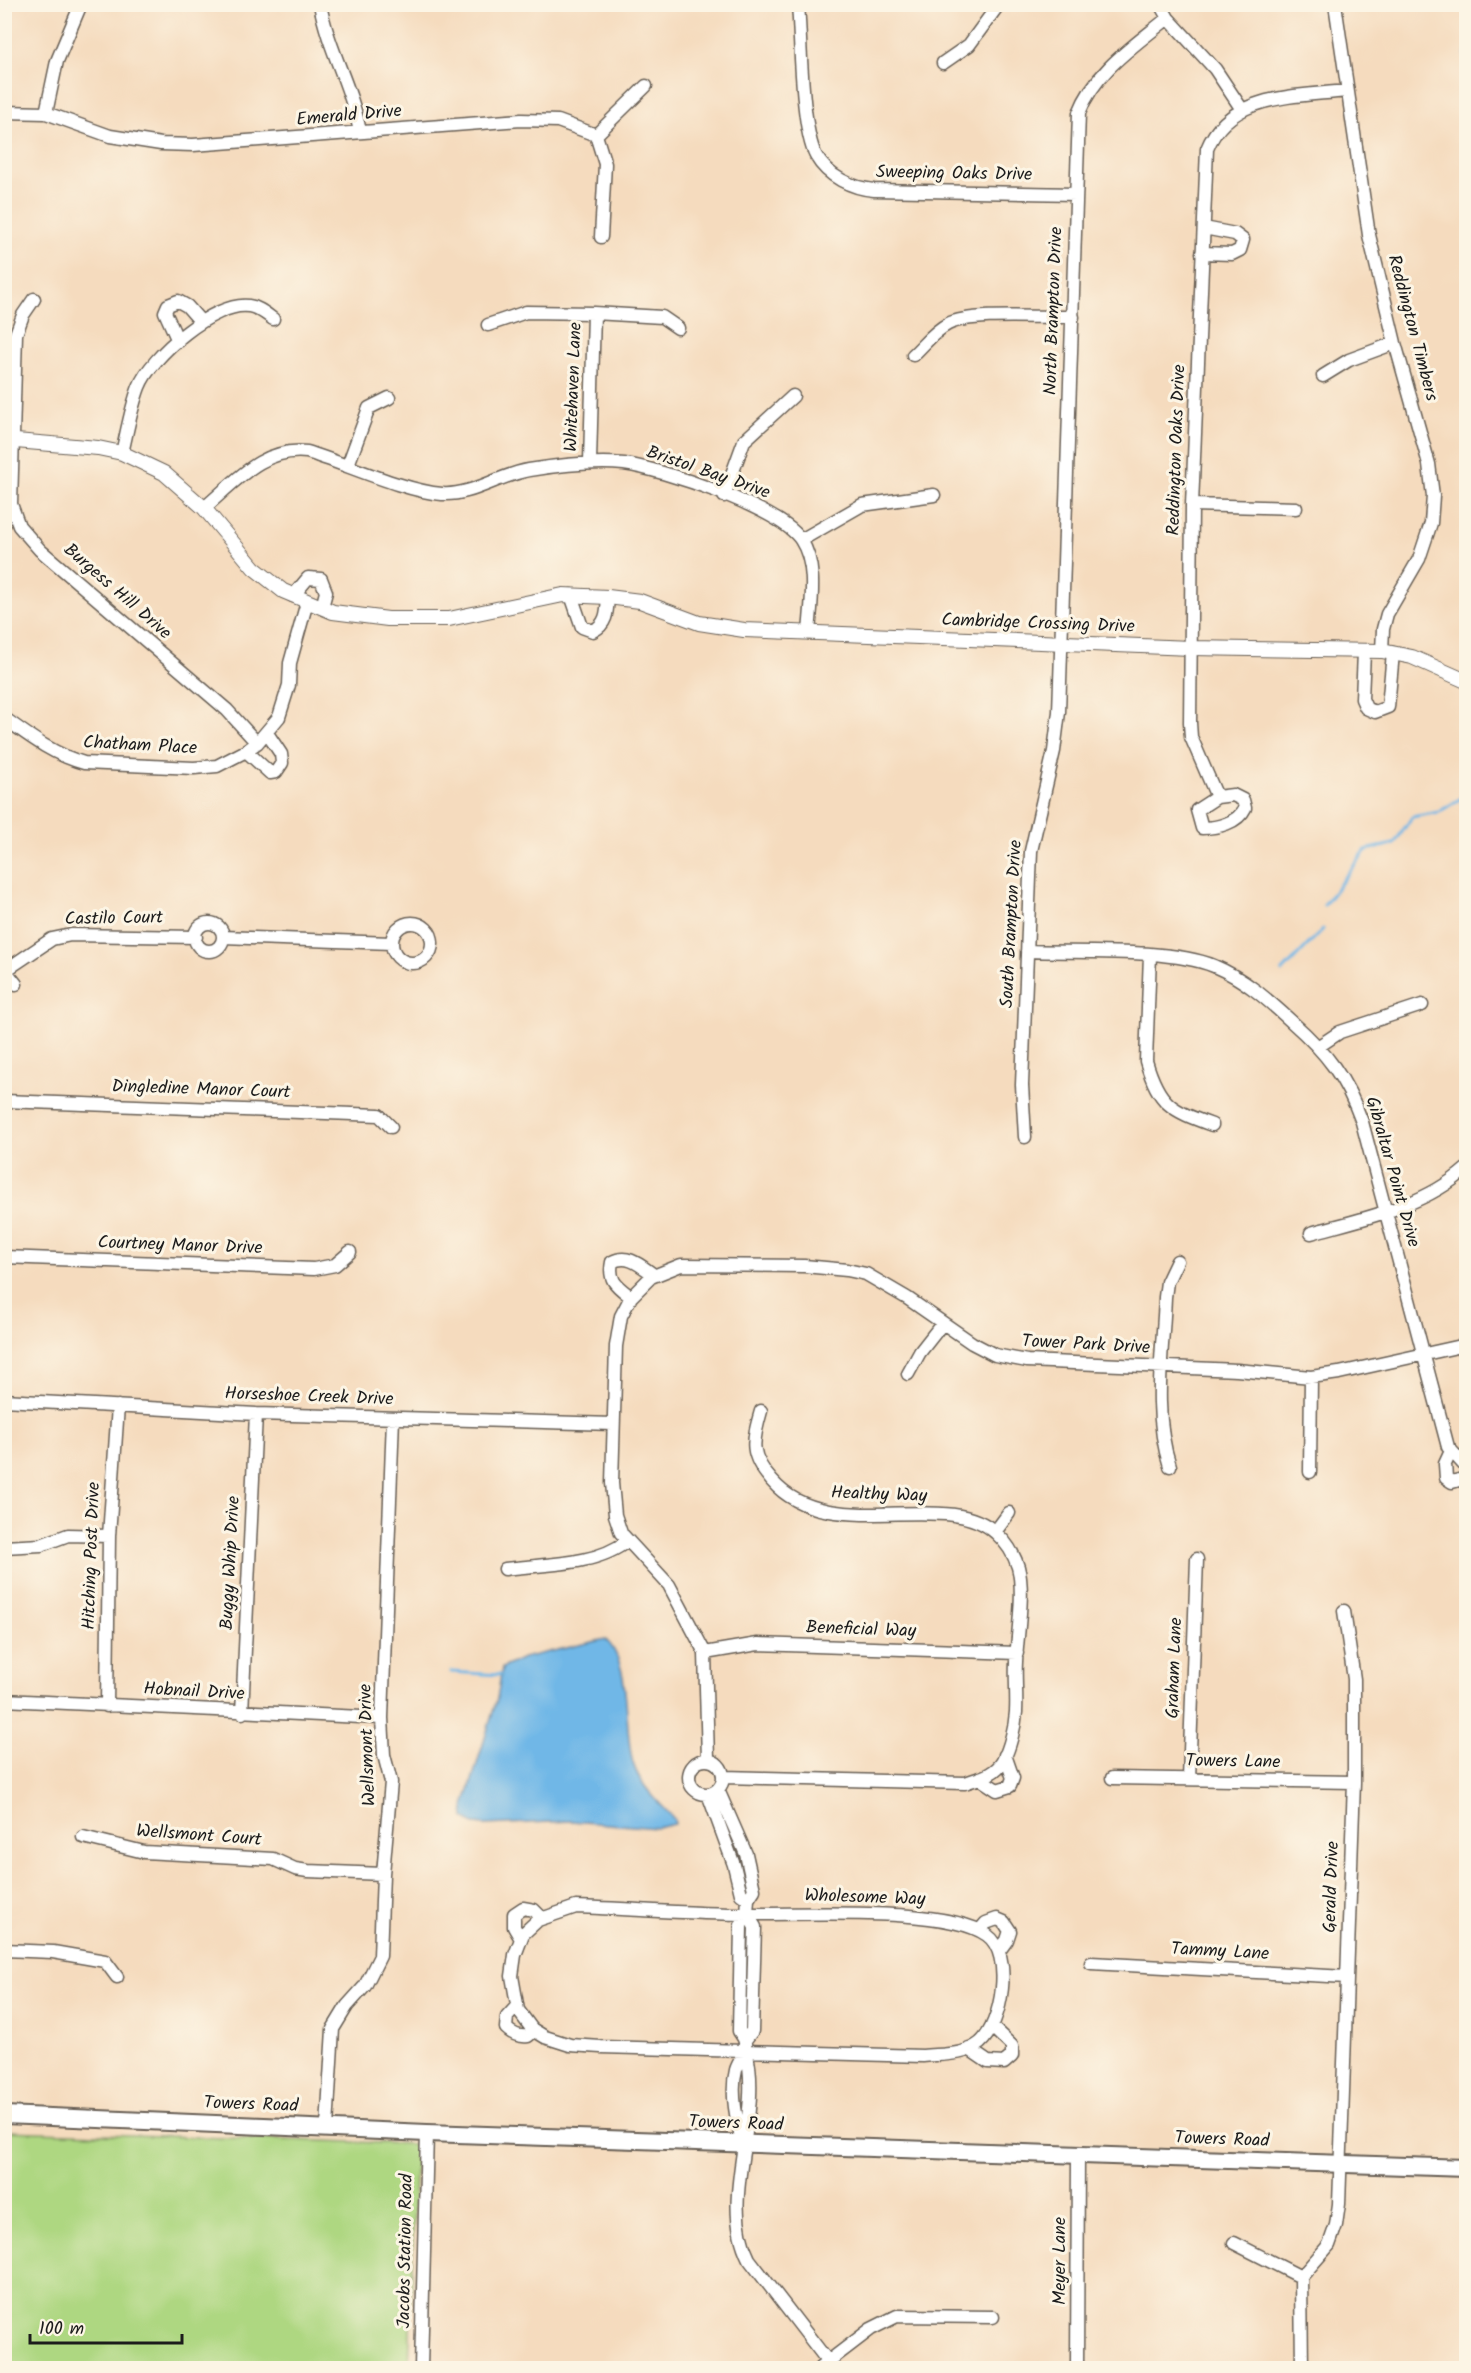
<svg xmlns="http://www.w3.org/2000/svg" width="1471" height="2373" font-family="Kalam,sans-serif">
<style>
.green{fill:#aed781;stroke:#657a4e;stroke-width:1.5}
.water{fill:#70b7e7;stroke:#466a82;stroke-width:1.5}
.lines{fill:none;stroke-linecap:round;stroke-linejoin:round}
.stream{stroke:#70b7e7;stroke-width:3}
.minor-casing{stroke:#685f55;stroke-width:15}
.tertiary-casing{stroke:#685f55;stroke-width:16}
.secondary-casing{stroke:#685f55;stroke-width:20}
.minor{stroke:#fff;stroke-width:12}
.tertiary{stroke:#fff;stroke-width:14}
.secondary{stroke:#fff;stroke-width:16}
.labels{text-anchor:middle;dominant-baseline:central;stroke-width:6;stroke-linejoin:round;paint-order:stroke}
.street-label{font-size:18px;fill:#1c1c1c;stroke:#fcf5e5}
</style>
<rect width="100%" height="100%" fill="#fcf5e5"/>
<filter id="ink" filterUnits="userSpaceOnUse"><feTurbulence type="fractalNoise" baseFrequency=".0167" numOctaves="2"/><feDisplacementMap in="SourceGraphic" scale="12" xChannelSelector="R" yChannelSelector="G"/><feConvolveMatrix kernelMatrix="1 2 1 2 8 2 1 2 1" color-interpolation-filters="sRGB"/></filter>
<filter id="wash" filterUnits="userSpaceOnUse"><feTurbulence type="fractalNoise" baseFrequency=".008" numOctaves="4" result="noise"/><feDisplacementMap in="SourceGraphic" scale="24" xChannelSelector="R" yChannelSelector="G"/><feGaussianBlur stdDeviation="1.35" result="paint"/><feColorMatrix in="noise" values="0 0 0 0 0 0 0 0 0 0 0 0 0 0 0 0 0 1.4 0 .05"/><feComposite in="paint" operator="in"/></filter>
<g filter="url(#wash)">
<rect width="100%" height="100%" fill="#f5dbbe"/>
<path class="green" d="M 5,2131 L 416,2144 L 409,2368 L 5,2368 Z"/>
<path class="water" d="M 605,1639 C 633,1664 623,1729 633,1763 C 640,1786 659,1802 674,1819 L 675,1824 L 657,1828 L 571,1821 L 485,1825 L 474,1824 L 465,1818 L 464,1806 L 497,1699 L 502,1668 L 523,1658 Z"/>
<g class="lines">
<path class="stream" d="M 1466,53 L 1466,61
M 1466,721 L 1466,723
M 1324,905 L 1366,850 L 1394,844 L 1412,817 L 1439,812 L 1466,795
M 1282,972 L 1323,929
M 451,1672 L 500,1675"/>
</g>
</g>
<g filter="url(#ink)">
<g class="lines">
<defs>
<path id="minor" d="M 320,4 C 328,49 352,88 360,132
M 798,4 C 801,40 801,128 816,156 C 828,177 852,188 874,190 L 1076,194
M 1160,4 L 1168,18 L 1215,69 L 1241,108
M 1335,4 L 1369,235 L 1395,343 L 1429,464 L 1433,496 L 1431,523 L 1419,559 L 1387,614 L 1383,629 L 1382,651
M 943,63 L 969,45 L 999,4
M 4,112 L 46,113 L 110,136 L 161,144 L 193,145 L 521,120 L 558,121 L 596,135
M 46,113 L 57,61 L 81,4
M 596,135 L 605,164 L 601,237
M 596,135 L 646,86
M 1202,253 L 1232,254 L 1240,250 L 1243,240 L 1235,234 L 1204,228
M 34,299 L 23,315 L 16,334 L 11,504 L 19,526 L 40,550 L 227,710 L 257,743
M 488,325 L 526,312 L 594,313 L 662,317 L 678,328
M 178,341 L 165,312 L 168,305 L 178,301 L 187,306 L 201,322
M 913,355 C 924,345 934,331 948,324 C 972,312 1043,318 1073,317
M 1323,376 L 1349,360 L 1395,343
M 122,453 C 127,432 131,408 139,387 C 151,356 215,301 249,306 C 258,307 266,314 273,319
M 590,462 L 594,313
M 348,465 L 369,408 L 389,398
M 724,496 L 744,441 L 793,396
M 1192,505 L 1296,508
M 204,508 C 236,481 263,447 307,452 C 346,464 404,491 442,494 C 472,496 499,475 529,470 C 560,465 592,461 624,464 C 662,469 780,508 801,540 C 818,566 811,603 809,633
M 801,540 L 862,505 L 934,495
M 571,595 L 582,627 L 593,631 C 607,624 607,612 608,597
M 293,596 L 308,578 L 321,579 L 326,592 L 322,607
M 1364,652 L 1362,699 L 1366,708 L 1375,712 L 1388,707 L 1393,653
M 4,718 C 29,736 54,755 84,763 L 194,768 L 217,766 L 246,751 L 257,743 L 279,717 L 289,685 L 290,663 L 307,602
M 246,751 L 270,773 L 276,772 L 282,763 L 281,754 L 267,733
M 1217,797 L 1197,810 L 1202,828 C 1217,828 1238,823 1245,808 L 1243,800 L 1233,795 L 1217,797 L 1191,737 L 1190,723 L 1192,505 L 1207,149 C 1229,93 1296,97 1346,91
M392 943a20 20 0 1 1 40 0a20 20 0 1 1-40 0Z
M195 937a14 14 0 1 1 28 0a14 14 0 1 1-28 0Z
M 223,937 L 391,943
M 1027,951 C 1077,953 1170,948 1214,966 C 1245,979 1268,1000 1292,1022 C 1327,1053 1346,1078 1362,1122 L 1448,1447 L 1466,1467
M 1150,955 L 1146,1061 C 1159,1105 1171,1110 1212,1125
M 4,969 L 16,984
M 6,970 L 52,939 L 71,935 L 196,937
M 1319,1046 L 1340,1032 L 1422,1005
M 4,1101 L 379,1115 L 391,1127
M 1025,1137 L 1022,1085 L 1031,851 L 1054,751 L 1059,712 L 1079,113 C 1095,71 1134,46 1168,18
M 1311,1233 C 1365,1218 1423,1207 1466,1169
M 4,1257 L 314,1269 L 335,1265 L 350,1252
M 631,1297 C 617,1286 608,1281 612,1262 C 628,1253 641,1266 654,1275
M 908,1374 L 920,1352 L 942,1324
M 4,1400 L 256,1414 L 613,1424
M 1451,1451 L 1445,1464 L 1446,1478 L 1452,1482 L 1466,1478
M 1170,1466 C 1152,1412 1163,1352 1165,1297 L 1167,1282 L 1177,1261
M 1310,1472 L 1311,1377
M 995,1532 L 1009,1513
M 4,1547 L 41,1545 L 68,1535 L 109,1536
M 505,1569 C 544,1564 596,1566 627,1541
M 705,1653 L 758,1644 L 1017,1653
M 4,1700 L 382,1718
M 107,1706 L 109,1536 L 118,1406
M 242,1713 L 256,1414
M 708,1759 L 705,1653 L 669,1585 L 621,1533 L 615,1515 L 612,1483 L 616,1346 L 621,1316 L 631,1297 L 651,1277 L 681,1265 L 804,1266 L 847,1270 L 866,1274 L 907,1298 L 972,1343 L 995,1355 L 1027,1361 L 1237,1370 L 1311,1377 L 1339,1373 L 1466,1345
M689 1777a17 17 0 1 1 34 0a17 17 0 1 1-34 0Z
M 724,1777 L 965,1783 C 979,1778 995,1775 1003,1761 C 1010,1747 1015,1727 1016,1712 C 1017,1696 1015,1679 1016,1662 C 1017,1635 1025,1593 1018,1567 C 1014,1554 1006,1542 996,1533 C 947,1486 828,1546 772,1481 C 749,1455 752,1442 761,1411
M 979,1778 L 997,1790 L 1010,1786 L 1013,1778 L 1005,1755
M 1112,1778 L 1354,1782
M 1189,1779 L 1197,1559
M 718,1790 L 746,1854 L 754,1890 L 748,1899
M 708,1794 L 734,1865 L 741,1894 L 748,1899 L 747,1914 L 741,1925 L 739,2031 C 743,2037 746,2040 745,2048 C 745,2056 738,2062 736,2070 C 730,2093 737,2122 743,2144
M 83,1837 L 144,1852 L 273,1859 L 295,1869 L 308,1871 L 383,1874
M 576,1907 C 634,1909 692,1914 749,1914 C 803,1915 946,1906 987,1935 C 1014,1954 1002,2024 980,2043 C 964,2056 942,2054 923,2056 L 601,2047 L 570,2045 L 545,2037 L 532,2029 L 518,2010 L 512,1976 L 515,1955 L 523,1934 L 538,1920 Z
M 980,1930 L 986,1923 L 997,1919 L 1004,1922 L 1010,1931 L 1007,1940 L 999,1951
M 521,1939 L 514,1927 L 514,1914 L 523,1908 L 534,1910 L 542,1918
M 4,1950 L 53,1952 L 105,1961 L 117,1977
M 1091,1963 L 1347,1977
M 517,2006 L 507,2017 L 506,2028 C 513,2035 519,2037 528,2036 L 534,2031
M 745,2040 L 752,2031 L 755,1927 L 747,1914
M 969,2049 L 988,2062 L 1004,2063 L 1012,2056 L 1012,2046 L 992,2027
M 746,2051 C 764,2118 717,2197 749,2259 L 833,2368
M 327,2127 L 333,2029 L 347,2006 L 365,1986 L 380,1956 L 383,1874 L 391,1782 L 384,1755 L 382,1718 L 393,1418
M 1234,2243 L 1301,2277
M 421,2368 L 427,2133
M 820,2368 L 871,2329 L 897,2316 L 993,2317
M 1077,2368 L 1078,2154
M 1302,2368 L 1301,2277 L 1329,2245 L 1336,2225 L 1339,2204 L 1354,1782 L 1354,1679 L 1344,1611"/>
<path id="tertiary" d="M 4,440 L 98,448 L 122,453 L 164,473 L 204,508 L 254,568 L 283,591 L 333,612 L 388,619 L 449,619 L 563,595 L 608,597 L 640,601 L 699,623 L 744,630 L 1191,648 L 1382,651 L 1412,657 L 1466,681"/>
<path id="secondary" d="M 4,2115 L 427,2133 L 1466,2168"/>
</defs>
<use href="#minor" class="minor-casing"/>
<use href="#tertiary" class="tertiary-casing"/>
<use href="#secondary" class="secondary-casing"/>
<use href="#minor" class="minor"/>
<use href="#tertiary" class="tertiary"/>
<use href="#secondary" class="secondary"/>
</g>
</g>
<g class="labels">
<g class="street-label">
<text transform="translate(349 116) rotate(-5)">Emerald Drive</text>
<text transform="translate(954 174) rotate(1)">Sweeping Oaks Drive</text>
<text transform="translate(1054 311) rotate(-88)">North Brampton Drive</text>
<text transform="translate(1412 328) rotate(75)">Reddington Timbers</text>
<text transform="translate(574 387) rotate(-88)">Whitehaven Lane</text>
<text transform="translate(1177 450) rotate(-88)">Reddington Oaks Drive</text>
<text transform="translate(708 473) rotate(19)">Bristol Bay Drive</text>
<text transform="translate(117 592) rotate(41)">Burgess Hill Drive</text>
<text transform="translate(1038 624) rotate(2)">Cambridge Crossing Drive</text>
<text transform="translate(140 746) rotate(3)">Chatham Place</text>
<text transform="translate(114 919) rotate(-1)">Castilo Court</text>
<text transform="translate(1012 924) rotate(-87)">South Brampton Drive</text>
<text transform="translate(201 1090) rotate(2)">Dingledine Manor Court</text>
<text transform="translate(1392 1172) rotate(74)">Gibraltar Point Drive</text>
<text transform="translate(180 1246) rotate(2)">Courtney Manor Drive</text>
<text transform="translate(1086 1345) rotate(3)">Tower Park Drive</text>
<text transform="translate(309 1397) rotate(2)">Horseshoe Creek Drive</text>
<text transform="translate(879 1495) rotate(2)">Healthy Way</text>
<text transform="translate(92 1556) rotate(-88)">Hitching Post Drive</text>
<text transform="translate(231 1563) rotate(-87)">Buggy Whip Drive</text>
<text transform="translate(861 1630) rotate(2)">Beneficial Way</text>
<text transform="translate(1175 1668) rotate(-88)">Graham Lane</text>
<text transform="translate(194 1692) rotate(3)">Hobnail Drive</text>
<text transform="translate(368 1745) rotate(-92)">Wellsmont Drive</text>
<text transform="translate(1233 1762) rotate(1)">Towers Lane</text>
<text transform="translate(199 1836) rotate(4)">Wellsmont Court</text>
<text transform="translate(1332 1887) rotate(-88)">Gerald Drive</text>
<text transform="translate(865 1898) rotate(2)">Wholesome Way</text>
<text transform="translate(1220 1952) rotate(3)">Tammy Lane</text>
<text transform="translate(251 2105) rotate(2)">Towers Road</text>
<text transform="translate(736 2124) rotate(2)">Towers Road</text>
<text transform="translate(1222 2140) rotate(2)">Towers Road</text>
<text transform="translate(406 2251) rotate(-89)">Jacobs Station Road</text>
<text transform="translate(1060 2261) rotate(-90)">Meyer Lane</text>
</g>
</g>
<rect width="1471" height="2373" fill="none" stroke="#fcf5e5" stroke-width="24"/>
<path d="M30 2334v9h152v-9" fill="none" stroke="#1c1c1c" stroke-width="3"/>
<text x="39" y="2334" font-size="18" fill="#1c1c1c" stroke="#fcf5e5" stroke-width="4.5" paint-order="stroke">100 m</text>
</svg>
